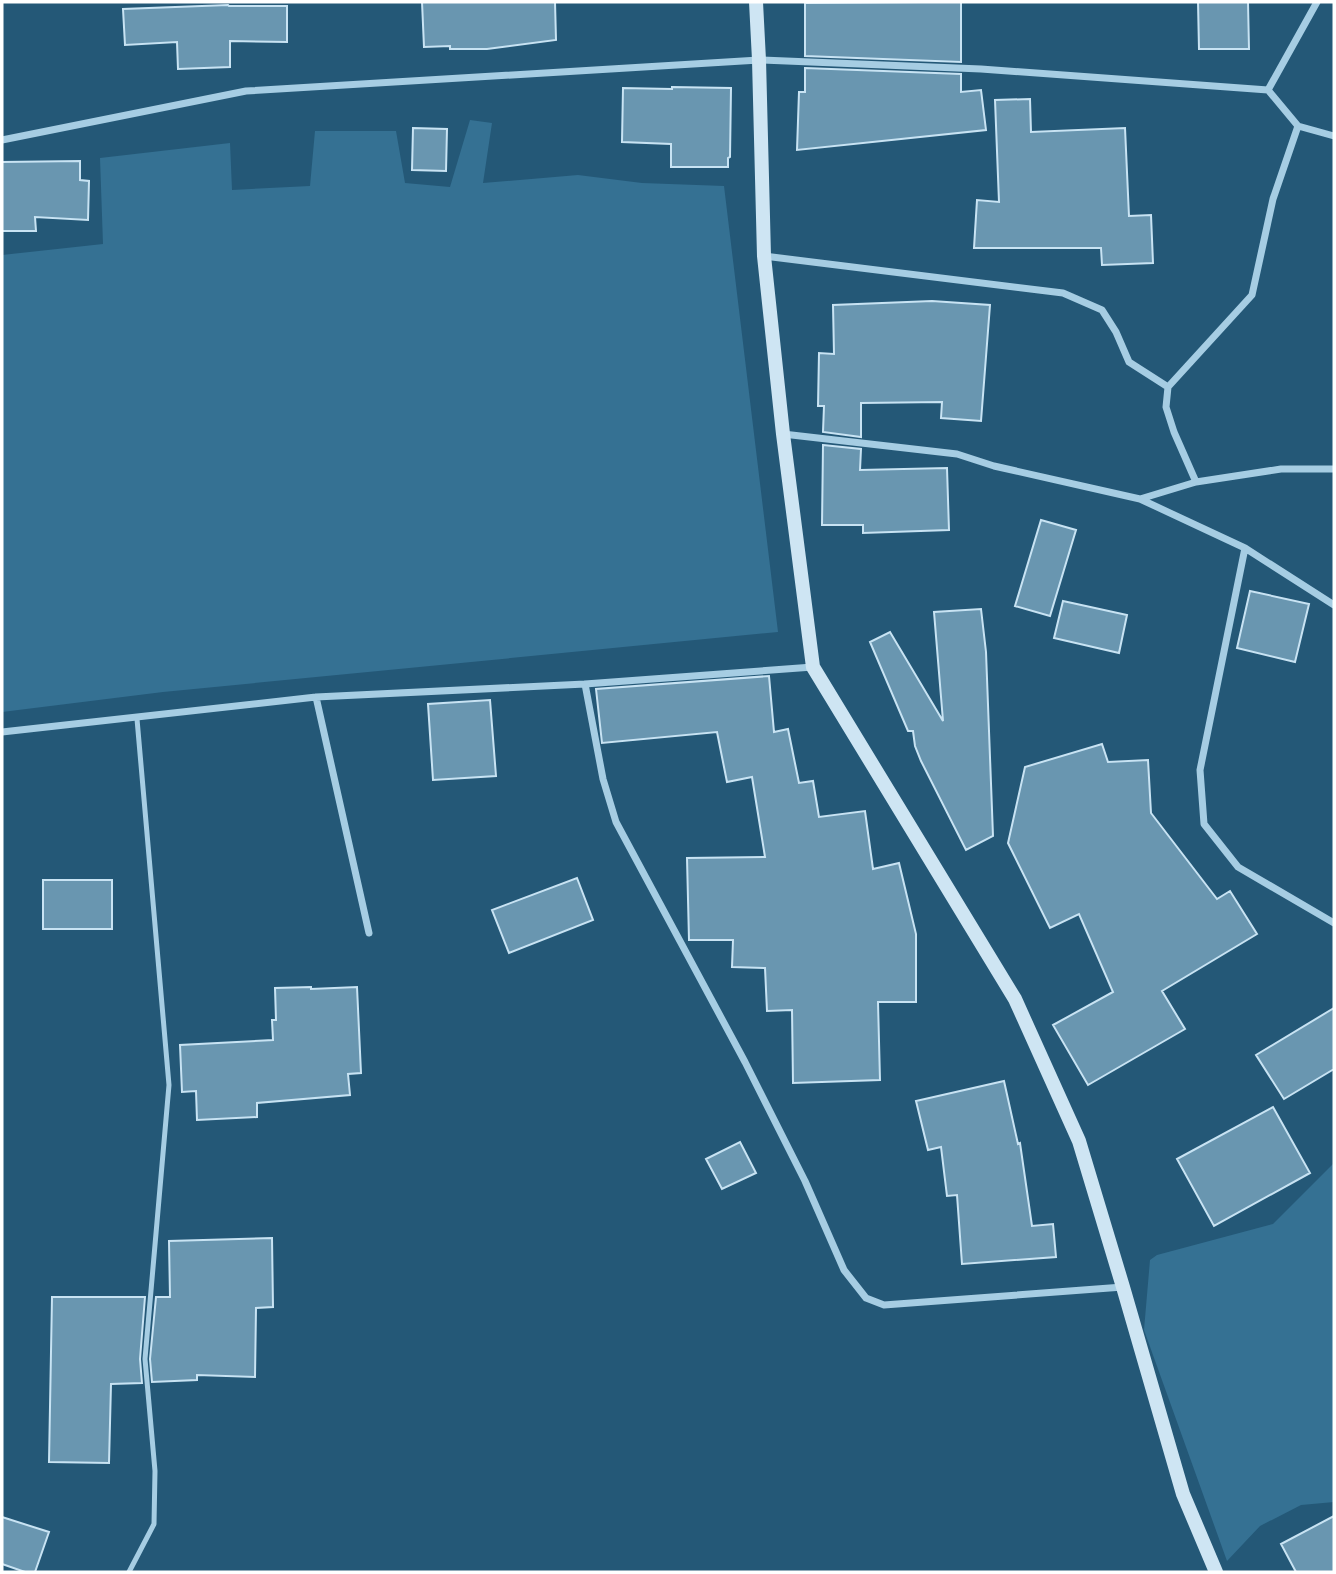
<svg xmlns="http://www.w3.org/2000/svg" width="1336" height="1574" font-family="Montserrat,sans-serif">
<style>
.green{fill:#357193}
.building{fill:#6996b0;stroke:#c8e3f3;stroke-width:2}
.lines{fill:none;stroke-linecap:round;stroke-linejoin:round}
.lane{stroke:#a6cde3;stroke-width:5}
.street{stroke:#a6cde3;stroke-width:7}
.secondary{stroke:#cee5f3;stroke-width:14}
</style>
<rect width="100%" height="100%" fill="#245877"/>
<path class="green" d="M 470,120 L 492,123 L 483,183 L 578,175 L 642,183 L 724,186 L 778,632 L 163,692 L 2,712 L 2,255 L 103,244 L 100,158 L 230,143 L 232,190 L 310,186 L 315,131 L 396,131 L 405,183 L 450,187 Z
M 1334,1163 L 1334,1502 L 1301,1505 L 1260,1526 L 1227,1561 L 1144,1330 L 1150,1260 L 1157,1255 L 1273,1224 Z"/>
<path class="building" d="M 422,2 L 555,2 L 556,40 L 487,49 L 450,49 L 450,46 L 424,47 Z
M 923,2 L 961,2 L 961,62 L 805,56 L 805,3 Z
M 1198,2 L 1248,2 L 1249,49 L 1199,49 Z
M 228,5 L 229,6 L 287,6 L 287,42 L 230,41 L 230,67 L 178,69 L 177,42 L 125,45 L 123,9 Z
M 805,68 L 961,74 L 961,92 L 981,90 L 986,130 L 797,150 L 799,92 L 805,92 Z
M 672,87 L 731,88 L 730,157 L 728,158 L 728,167 L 671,167 L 671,144 L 622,142 L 623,88 L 672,89 Z
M 1030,99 L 1031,132 L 1125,128 L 1129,216 L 1151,215 L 1153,263 L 1102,265 L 1101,248 L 974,248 L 977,200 L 999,202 L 995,100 Z
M 413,128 L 447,129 L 446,171 L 412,170 Z
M 80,161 L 80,180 L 89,181 L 88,220 L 35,217 L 36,231 L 2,231 L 2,162 Z
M 932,301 L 990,305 L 981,421 L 941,418 L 942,402 L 861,403 L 861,437 L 823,432 L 824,406 L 818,406 L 819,353 L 834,354 L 833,305 Z
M 823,445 L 861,449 L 860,470 L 947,468 L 949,530 L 863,533 L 863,525 L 822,525 Z
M 1041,520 L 1076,530 L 1050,616 L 1015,606 Z
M 1250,591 L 1309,604 L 1295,662 L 1237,648 Z
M 1063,601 L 1127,615 L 1119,653 L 1054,638 Z
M 981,609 L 986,652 L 993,836 L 966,850 L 921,761 L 915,746 L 913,731 L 908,731 L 870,642 L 890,632 L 943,721 L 934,612 Z
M 769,676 L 774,732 L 788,729 L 799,783 L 813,781 L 819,817 L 865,811 L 873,869 L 899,863 L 916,934 L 916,1002 L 878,1002 L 880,1080 L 793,1083 L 792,1010 L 767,1011 L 765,968 L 732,967 L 733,940 L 689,940 L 687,858 L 765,857 L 752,777 L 727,782 L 717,732 L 602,743 L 596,689 Z
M 490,700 L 496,776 L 433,780 L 428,704 Z
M 1102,744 L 1108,762 L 1148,760 L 1151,813 L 1217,899 L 1230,891 L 1257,934 L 1162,991 L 1185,1029 L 1088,1085 L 1053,1025 L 1113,992 L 1079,914 L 1050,928 L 1008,843 L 1025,767 Z
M 577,878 L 593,920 L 509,953 L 492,910 Z
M 43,880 L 112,880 L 112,929 L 43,929 Z
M 311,987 L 311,989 L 357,987 L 361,1073 L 348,1074 L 350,1095 L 257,1103 L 257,1117 L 197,1120 L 196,1091 L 182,1092 L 180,1045 L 273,1040 L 272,1020 L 276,1020 L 275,988 Z
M 1334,1008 L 1334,1069 L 1284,1099 L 1256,1055 Z
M 1004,1081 L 1018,1144 L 1020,1143 L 1032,1226 L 1053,1224 L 1056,1257 L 962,1264 L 957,1195 L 947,1196 L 941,1147 L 928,1150 L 916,1101 Z
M 1273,1107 L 1310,1173 L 1214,1226 L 1177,1159 Z
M 740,1142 L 756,1173 L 722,1189 L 706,1159 Z
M 272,1238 L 273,1307 L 256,1308 L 255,1377 L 197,1375 L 197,1380 L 152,1382 L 150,1359 L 156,1297 L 170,1297 L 169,1241 Z
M 52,1297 L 145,1297 L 140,1359 L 142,1383 L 111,1384 L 109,1463 L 49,1462 Z
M 1334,1516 L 1334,1572 L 1296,1572 L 1281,1544 Z
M 2,1517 L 49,1532 L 35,1572 L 25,1572 L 2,1564 Z"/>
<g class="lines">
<path class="lane" d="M 129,1572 L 154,1524 L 155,1471 L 145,1359 L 169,1085 L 137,719"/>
<path class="street" d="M 1268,90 L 1317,2
M 2,140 L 246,91 L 759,60 L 981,69 L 1268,90 L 1298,126 L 1334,136
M 764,256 L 1063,293 L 1102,310 L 1116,332 L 1129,362 L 1168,387
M 783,434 L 957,454 L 994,466 L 1140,499 L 1245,548 L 1334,605
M 1196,482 L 1174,432 L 1166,407 L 1168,387 L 1252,295 L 1273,199 L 1298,126
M 1140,499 L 1196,482 L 1281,469 L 1334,469
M 1245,548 L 1200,770 L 1204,824 L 1238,867 L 1334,923
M 585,684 L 603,779 L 616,822 L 745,1062 L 805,1181 L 844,1270 L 866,1298 L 884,1305 L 1123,1287
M 316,697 L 369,933
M 2,732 L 316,697 L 585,684 L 813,667"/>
<path class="secondary" d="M 756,2 L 759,60 L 764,256 L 783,434 L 813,667 L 1015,999 L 1079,1141 L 1123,1287 L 1183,1494 L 1216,1572"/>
</g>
<rect width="1336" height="1574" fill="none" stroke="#ffffff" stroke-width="7"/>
</svg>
